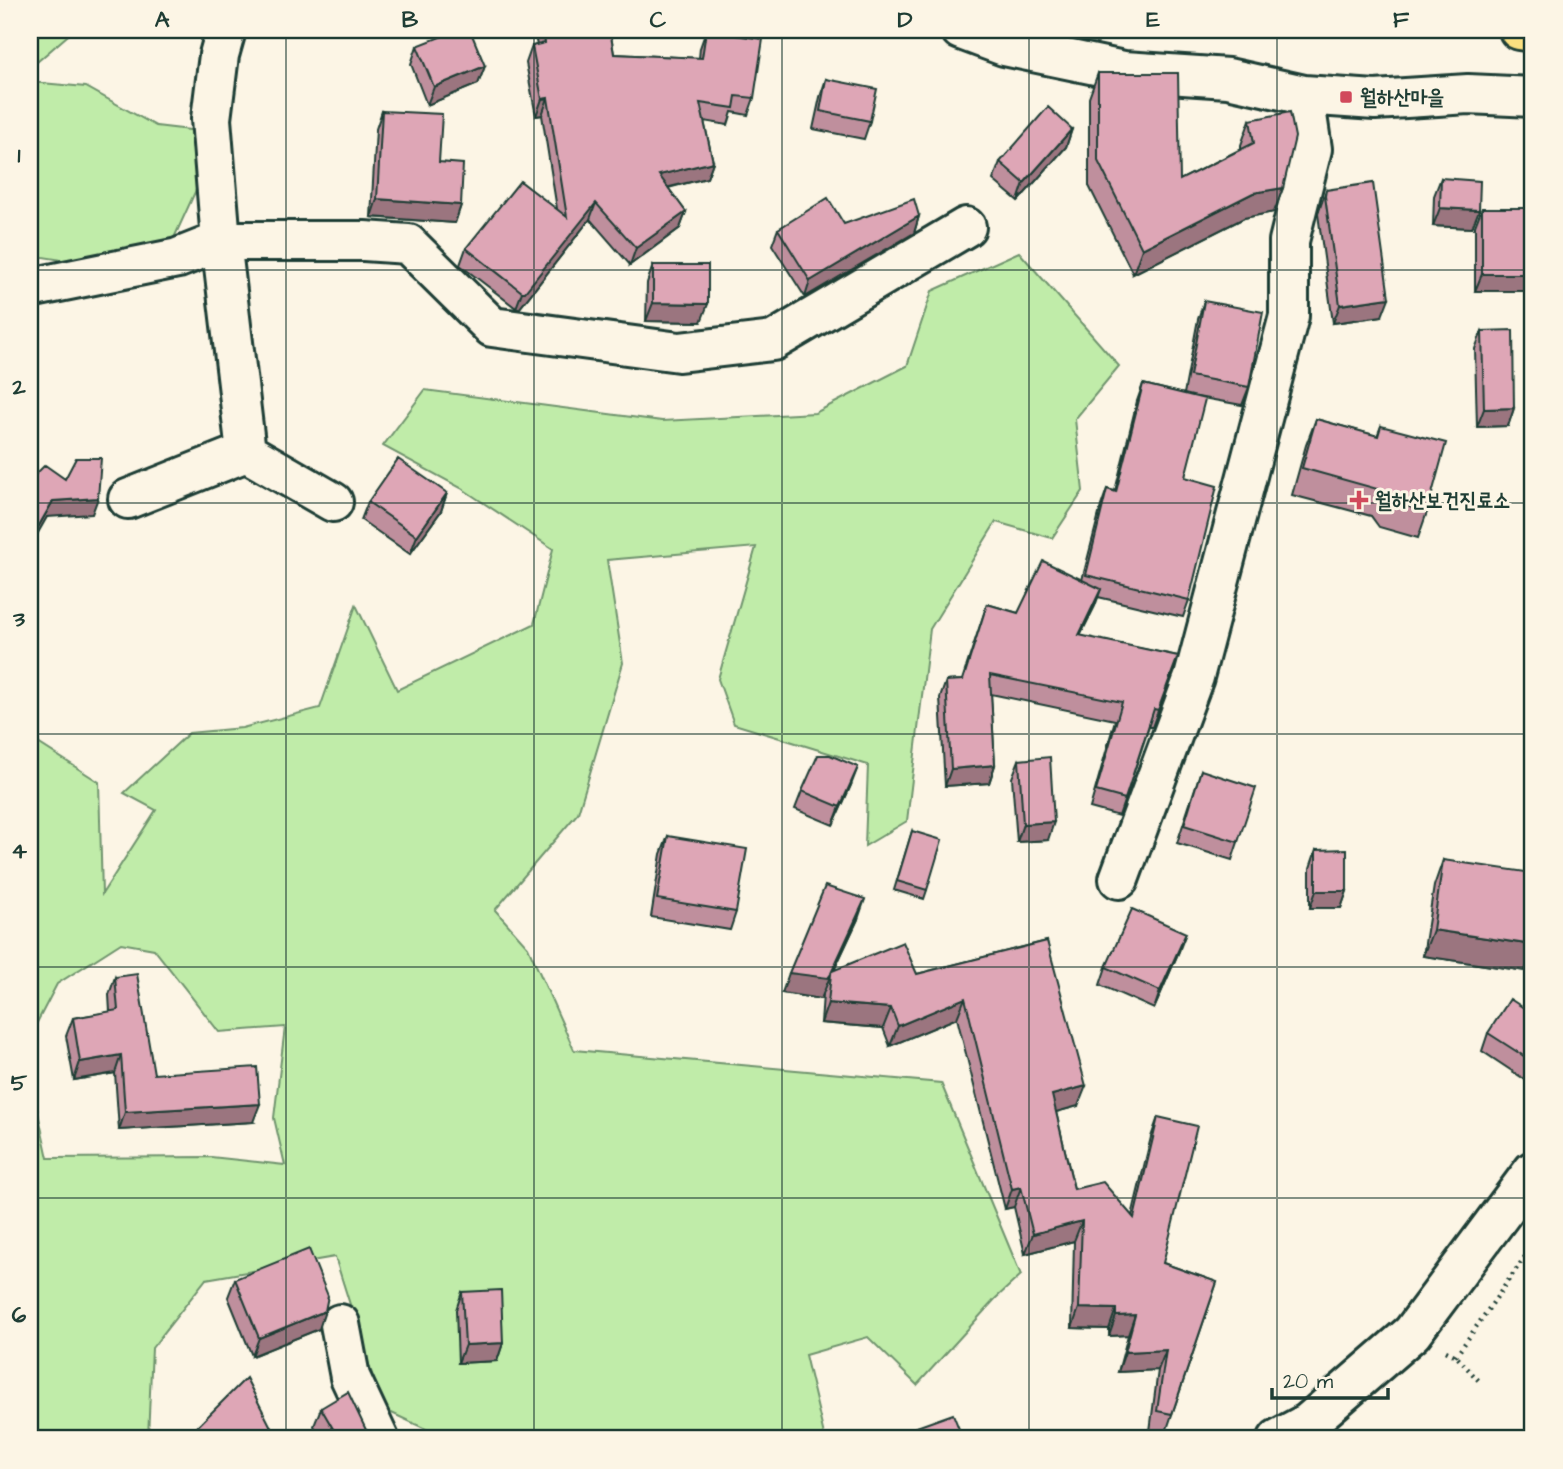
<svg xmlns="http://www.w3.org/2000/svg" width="1563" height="1469" font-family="'Architects Daughter','Poor Story',sans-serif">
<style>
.green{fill:#c0eca9;stroke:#70946e;stroke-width:2}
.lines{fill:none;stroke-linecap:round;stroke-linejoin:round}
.minor-casing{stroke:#1f3d34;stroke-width:44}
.major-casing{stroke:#1f3d34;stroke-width:44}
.path{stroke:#1f3d34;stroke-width:4.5;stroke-dasharray:2 5;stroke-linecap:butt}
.minor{stroke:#fcf5e5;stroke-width:38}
.major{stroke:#fbe080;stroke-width:38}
.wall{fill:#bf8f9d;stroke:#1f3d34;stroke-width:2}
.shaded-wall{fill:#9b747f;stroke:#1f3d34;stroke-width:2}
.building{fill:#dea6b6;stroke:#1f3d34;stroke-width:2}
.grid{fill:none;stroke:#1f3d34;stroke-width:2;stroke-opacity:0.55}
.poi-dot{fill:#d1495b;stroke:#fcf5e5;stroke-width:2.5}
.labels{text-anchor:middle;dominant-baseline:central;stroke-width:6;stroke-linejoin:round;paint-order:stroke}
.poi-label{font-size:21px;font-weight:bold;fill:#1f3d34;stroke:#fcf5e5;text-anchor:start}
.neatline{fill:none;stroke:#1f3d34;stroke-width:2.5}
.grid-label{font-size:23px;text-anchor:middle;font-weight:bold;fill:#1f3d34}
</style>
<rect width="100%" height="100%" fill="#fcf5e5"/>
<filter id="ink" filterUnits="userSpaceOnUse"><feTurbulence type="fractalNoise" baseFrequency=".0143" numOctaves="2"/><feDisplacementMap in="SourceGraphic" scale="14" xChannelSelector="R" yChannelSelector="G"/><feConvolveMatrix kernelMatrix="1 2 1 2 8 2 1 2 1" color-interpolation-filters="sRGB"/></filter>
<g filter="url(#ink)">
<path class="green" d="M 30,30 L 74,30 L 30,68 Z
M 30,82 L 86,87 L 156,126 L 198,131 L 206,168 L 174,238 L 119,269 L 30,255 Z
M 1019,252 L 1119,366 L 1075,419 L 1083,491 L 1052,538 L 996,522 L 930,629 L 907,821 L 865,846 L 868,765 L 734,724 L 718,679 L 756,547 L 607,560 L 623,663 L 578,813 L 495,910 L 528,947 L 574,1050 L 941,1083 L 1021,1275 L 996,1298 L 917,1385 L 868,1337 L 805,1355 L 825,1439 L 725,1439 L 699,1433 L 670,1439 L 447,1439 L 383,1409 L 335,1257 L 206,1279 L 152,1348 L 148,1437 L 145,1439 L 30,1439 L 30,1077 L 48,1158 L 211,1157 L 285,1165 L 274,1118 L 285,1027 L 219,1032 L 154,949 L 121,943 L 57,984 L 30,1036 L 30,743 L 38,743 L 99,782 L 102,894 L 156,810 L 124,793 L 189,733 L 242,728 L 320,708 L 356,605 L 397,690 L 534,624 L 553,549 L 461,488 L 383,446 L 425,390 L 662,421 L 815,413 L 907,366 L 932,291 Z"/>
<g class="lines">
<defs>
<path id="minor" d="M 226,30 L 219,55 L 211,119 L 221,241 L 364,241 L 408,244 L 492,327 L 679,352 L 773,341 L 966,227
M 961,30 L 1004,46 L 1124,71 L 1228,78 L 1304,95 L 1375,100 L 1468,94 L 1533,97
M 30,288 L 178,258 L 221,241 L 246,452 L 333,502
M 128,499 L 246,452
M 1119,879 L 1194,677 L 1289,316 L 1289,241 L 1312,149 L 1304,95
M 340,1324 L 350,1377 L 379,1439
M 1278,1439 L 1308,1423 L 1412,1333 L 1533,1171"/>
<path id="major" d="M 1519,30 L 1533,32"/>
</defs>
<use href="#minor" class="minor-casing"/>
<use href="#major" class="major-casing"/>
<path class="path" d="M 1446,1351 L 1456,1356 L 1480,1382
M 1456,1356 L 1533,1245"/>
<use href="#minor" class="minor"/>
<use href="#major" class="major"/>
</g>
<path class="wall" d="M 541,30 L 610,30 L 614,54 L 699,58 L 700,48 L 706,31 L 754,98 L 748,115 L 732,112 L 728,125 L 704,121 L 713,162 L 707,178 L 668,188 L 686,212 L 680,228 L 630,265 L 590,219 L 519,309 L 516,308 L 460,265 L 466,248 L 557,209 L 542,115 L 536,116 L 526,63 L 532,46 L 537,45 L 536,41 Z
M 417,46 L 485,66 L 478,84 L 427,105 L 411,64 Z
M 1098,73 L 1180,180 L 1241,149 L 1241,145 L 1250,120 L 1283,188 L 1274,212 L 1244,218 L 1133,274 L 1089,186 L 1089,98 Z
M 826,79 L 870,121 L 864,139 L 813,129 L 820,97 Z
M 382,111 L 439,162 L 461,205 L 455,223 L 371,217 L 376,129 Z
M 1072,129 L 1066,147 L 1018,201 L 993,180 L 1000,162 Z
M 1533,165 L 1533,291 L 1475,291 L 1475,226 L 1482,208 L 1531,208 Z
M 1441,178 L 1472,228 L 1433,226 L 1434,196 Z
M 1326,190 L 1382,316 L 1333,323 L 1318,214 Z
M 919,216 L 914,233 L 805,297 L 772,245 L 778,229 L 844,224 Z
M 653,265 L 701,322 L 646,321 L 647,283 Z
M 1204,301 L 1249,387 L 1242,405 L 1197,397 L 1185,477 L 1189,600 L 1183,617 L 1098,597 L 1080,636 L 1178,656 L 1152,727 L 1149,727 L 1119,816 L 1090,808 L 1115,720 L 991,694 L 995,765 L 989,783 L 945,786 L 940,698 L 946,681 L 962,680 L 987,604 L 1018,613 L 1082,580 L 1101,506 L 1107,489 L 1115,491 L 1137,401 L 1143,384 L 1184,394 L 1198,319 Z
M 1482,331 L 1514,408 L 1508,426 L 1477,427 L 1475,349 Z
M 1316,419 L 1377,436 L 1381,426 L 1427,512 L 1418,538 L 1379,527 L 1371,516 L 1292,495 L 1306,445 Z
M 447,493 L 441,511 L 410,554 L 361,520 L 368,502 Z
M 1019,760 L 1048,840 L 1017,842 L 1012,778 Z
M 1201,770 L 1238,842 L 1232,860 L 1177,843 Z
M 851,785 L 833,825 L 795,809 L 802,791 Z
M 912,831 L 927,890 L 924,899 L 894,890 Z
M 668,836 L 736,912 L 730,930 L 651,917 L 661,854 Z
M 1316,850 L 1347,891 L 1341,908 L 1310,908 L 1310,868 Z
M 1443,860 L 1525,971 L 1423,956 L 1434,886 Z
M 858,919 L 834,970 L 917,974 L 1047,941 L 1078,1106 L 1056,1112 L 1074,1189 L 1132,1216 L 1151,1137 L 1158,1117 L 1163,1263 L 1217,1282 L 1165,1435 L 1150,1431 L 1158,1370 L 1118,1372 L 1128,1335 L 1109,1336 L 1109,1329 L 1072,1328 L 1074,1241 L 1025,1254 L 1014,1207 L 1005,1209 L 957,1018 L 890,1046 L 883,1028 L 821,1023 L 823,994 L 821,999 L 782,993 Z
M 1179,951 L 1154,1009 L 1100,985 L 1106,967 Z
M 115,977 L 154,1074 L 253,1122 L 119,1130 L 115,1073 L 74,1080 L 66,1036 L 73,1018 L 110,1012 L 109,995 Z
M 1533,1014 L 1533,1085 L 1482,1051 L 1488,1033 Z
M 235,1279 L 319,1329 L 252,1356 L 228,1297 Z
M 462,1292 L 503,1343 L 497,1361 L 458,1363 L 456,1310 Z
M 321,1408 L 366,1430 L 375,1439 L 322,1439 L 314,1426 Z"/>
<path class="shaded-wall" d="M 485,66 L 478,84 L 427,105 L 434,87 Z
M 548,98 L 542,115 L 536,116 L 542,99 Z
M 1072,129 L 1066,147 L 1018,201 L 1024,183 Z
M 713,162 L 707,178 L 653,191 L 659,175 Z
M 1283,188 L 1274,212 L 1244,218 L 1133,274 L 1142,249 L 1253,193 Z
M 377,199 L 461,205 L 455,223 L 371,217 Z
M 596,203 L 590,219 L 519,309 L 516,308 L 522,292 Z
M 1440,208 L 1479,210 L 1472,228 L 1433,226 Z
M 686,212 L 680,228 L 630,265 L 636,248 Z
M 919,216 L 914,233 L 805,297 L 810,281 Z
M 1482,274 L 1533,274 L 1533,291 L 1475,291 Z
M 1389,298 L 1382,316 L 1333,323 L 1340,305 Z
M 653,303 L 708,304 L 701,322 L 646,321 Z
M 1514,408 L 1508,426 L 1477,427 L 1484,409 Z
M 447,493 L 441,511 L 410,554 L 417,536 Z
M 98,498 L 92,514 L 47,517 L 30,547 L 30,541 L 53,501 Z
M 1101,589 L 1095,606 L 1072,652 L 1079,635 Z
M 995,765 L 989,783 L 945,786 L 951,769 Z
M 858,767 L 851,785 L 833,825 L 840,807 Z
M 1054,822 L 1048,840 L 1017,842 L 1023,824 Z
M 1316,891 L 1347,891 L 1341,908 L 1310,908 Z
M 865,899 L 858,919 L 830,979 L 831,974 Z
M 1433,930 L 1533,945 L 1533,949 L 1525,971 L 1423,956 Z
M 1186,933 L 1179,951 L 1154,1009 L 1160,991 Z
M 789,973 L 831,974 L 821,999 L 782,993 Z
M 965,998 L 957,1018 L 890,1046 L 898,1026 Z
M 828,1003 L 891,1008 L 883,1028 L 821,1023 Z
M 121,1055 L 115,1073 L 74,1080 L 80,1062 Z
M 1086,1086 L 1078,1106 L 1045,1115 L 1052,1095 Z
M 260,1104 L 253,1122 L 119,1130 L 125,1112 Z
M 1021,1187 L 1014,1207 L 1005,1209 L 1012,1189 Z
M 1082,1221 L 1074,1241 L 1025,1254 L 1033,1234 Z
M 1079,1308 L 1116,1309 L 1109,1329 L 1072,1328 Z
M 325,1311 L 319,1329 L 252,1356 L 259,1338 Z
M 1135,1315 L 1128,1335 L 1109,1336 L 1116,1316 Z
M 503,1343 L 497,1361 L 458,1363 L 465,1345 Z
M 1166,1350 L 1158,1370 L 1118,1372 L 1125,1352 Z"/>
<path class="building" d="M 458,30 L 470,30 L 485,66 L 434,87 L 417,46 Z
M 543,30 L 610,30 L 614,54 L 702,58 L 706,31 L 763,39 L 754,98 L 736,96 L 734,108 L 700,103 L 713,162 L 659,175 L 686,212 L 636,248 L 596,203 L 525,292 L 522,292 L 466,248 L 520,181 L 567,217 L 548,98 L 542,99 L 532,46 L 545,43 Z
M 1098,73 L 1178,73 L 1180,180 L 1254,143 L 1250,120 L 1290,112 L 1295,137 L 1283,188 L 1253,193 L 1142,249 L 1098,161 Z
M 826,79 L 877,89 L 870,121 L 820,111 Z
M 1048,107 L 1072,129 L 1024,183 L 1000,162 Z
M 382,111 L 442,114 L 439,162 L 463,164 L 461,205 L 377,199 Z
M 1441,178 L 1480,181 L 1479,210 L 1440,208 Z
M 1373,183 L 1389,298 L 1340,305 L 1325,196 L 1326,190 Z
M 828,198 L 844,224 L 914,199 L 919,216 L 810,281 L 778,229 Z
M 1482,208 L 1533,208 L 1533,274 L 1482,274 Z
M 653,265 L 708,265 L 708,304 L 653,303 Z
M 1204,301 L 1263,312 L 1249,387 L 1190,376 Z
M 1513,330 L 1514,408 L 1484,409 L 1482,331 Z
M 1143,384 L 1205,399 L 1185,477 L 1217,486 L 1189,600 L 1086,575 L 1107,489 L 1116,492 Z
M 1316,419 L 1378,436 L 1381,426 L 1446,443 L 1427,512 L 1388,501 L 1381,490 L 1302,468 Z
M 76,458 L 101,458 L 98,498 L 53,501 L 30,541 L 30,475 L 33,477 L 45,465 L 65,479 Z
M 398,459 L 447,493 L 417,536 L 368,502 Z
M 1043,561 L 1101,589 L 1079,635 L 1178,656 L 1158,710 L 1154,709 L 1125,799 L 1096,791 L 1122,702 L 990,675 L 995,765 L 951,769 L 946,681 L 963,680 L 987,604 L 1018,613 Z
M 818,755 L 830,755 L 858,767 L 840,807 L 802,791 Z
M 1050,757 L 1054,822 L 1023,824 L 1019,760 Z
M 1201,770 L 1256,788 L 1238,842 L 1184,825 Z
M 912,831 L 942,840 L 927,890 L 897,881 Z
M 668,836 L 747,849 L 736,912 L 657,899 Z
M 1347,849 L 1347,891 L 1316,891 L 1316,850 Z
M 1443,860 L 1533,873 L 1533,945 L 1433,930 Z
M 825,886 L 865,899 L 832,971 L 903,942 L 917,974 L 1047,941 L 1086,1086 L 1052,1095 L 1074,1189 L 1103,1182 L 1134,1218 L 1158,1117 L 1197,1126 L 1163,1263 L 1217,1282 L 1172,1414 L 1157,1411 L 1166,1350 L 1125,1352 L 1135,1315 L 1116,1316 L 1116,1309 L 1079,1308 L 1082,1221 L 1033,1234 L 1021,1187 L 1012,1189 L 965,998 L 898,1026 L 891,1008 L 828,1003 L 831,974 L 828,978 L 789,973 Z
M 1132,909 L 1186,933 L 1160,991 L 1106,967 Z
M 137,974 L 154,1074 L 257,1067 L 260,1104 L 125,1112 L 121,1055 L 80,1062 L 73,1018 L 118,1010 L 115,977 Z
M 1510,999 L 1533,1014 L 1533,1062 L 1488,1033 Z
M 309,1249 L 328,1296 L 325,1311 L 259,1338 L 235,1279 Z
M 501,1290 L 503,1343 L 465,1345 L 462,1292 Z
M 246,1378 L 277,1439 L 185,1439 Z
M 348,1392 L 366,1430 L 375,1439 L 339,1439 L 321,1408 Z
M 953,1414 L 963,1439 L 883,1439 Z
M 173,1434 L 178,1439 L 166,1439 Z"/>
</g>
<path class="grid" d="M 286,30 L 286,1439M 534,30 L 534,1439M 782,30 L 782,1439M 1029,30 L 1029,1439M 1277,30 L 1277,1439M 30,270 L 1533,270M 30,503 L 1533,503M 30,734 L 1533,734M 30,967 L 1533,967M 30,1198 L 1533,1198"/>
<g class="poi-dot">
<rect x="1339" y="90" width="14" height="14" rx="3.5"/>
<path d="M1355.5 489.5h7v7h7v7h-7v7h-7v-7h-7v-7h7z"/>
</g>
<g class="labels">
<g class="poi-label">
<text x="1360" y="97">월하산마을</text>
<text x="1375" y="500">월하산보건진료소</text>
</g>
</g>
<rect width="1563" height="1469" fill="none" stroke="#fcf5e5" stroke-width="77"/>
<path d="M1272 1388v10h116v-10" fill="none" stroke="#1f3d34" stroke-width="3.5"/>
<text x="1283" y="1388" font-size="21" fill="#1f3d34" stroke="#fcf5e5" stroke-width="5" paint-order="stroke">20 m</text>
<rect x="38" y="38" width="1486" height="1392" class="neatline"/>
<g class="grid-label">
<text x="162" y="27">A</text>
<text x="410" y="27">B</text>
<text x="658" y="27">C</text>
<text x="905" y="27">D</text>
<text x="1153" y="27">E</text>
<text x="1401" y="27">F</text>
<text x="19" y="162">1</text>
<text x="19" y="394">2</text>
<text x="19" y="626">3</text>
<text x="19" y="858">4</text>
<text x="19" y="1090">5</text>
<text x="19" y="1322">6</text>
</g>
</svg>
